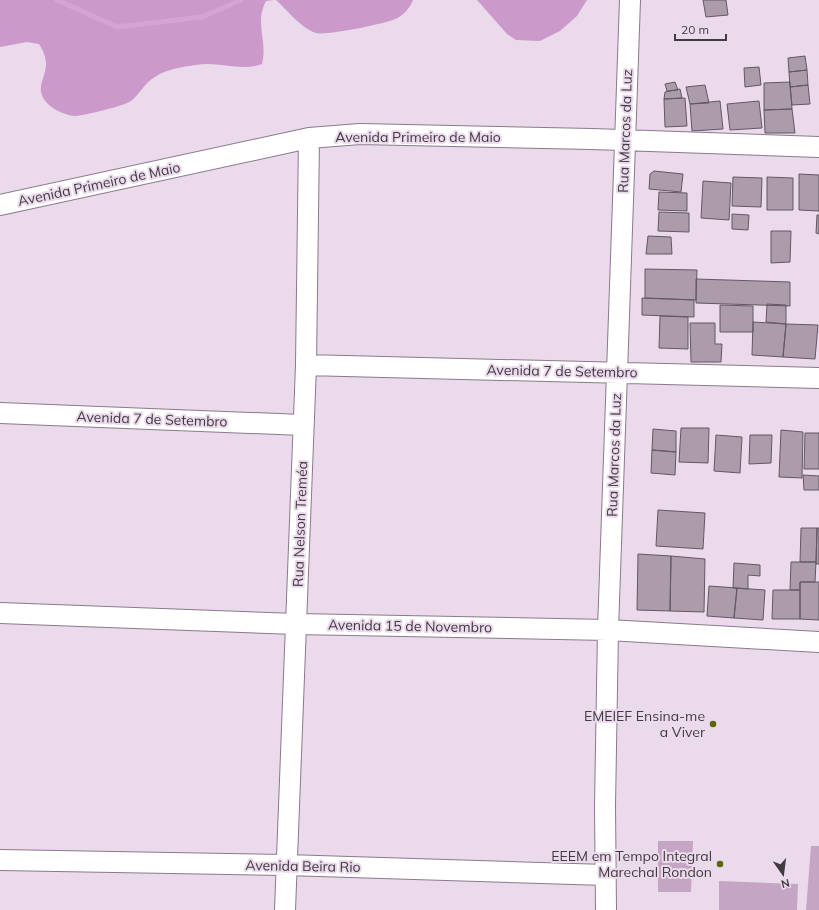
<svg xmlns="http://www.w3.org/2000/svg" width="819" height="910" font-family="Mulish,sans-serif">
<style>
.green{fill:#c4a5c3}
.forest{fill:#cb9aca}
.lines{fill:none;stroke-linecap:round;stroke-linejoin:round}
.stream{stroke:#d5a4d4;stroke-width:5}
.building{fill:#ab9bab;stroke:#655665}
.street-casing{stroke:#8a7a8a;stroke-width:22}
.street{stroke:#fff;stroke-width:20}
.poi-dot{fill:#5a6507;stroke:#ebdaeb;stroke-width:1.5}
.labels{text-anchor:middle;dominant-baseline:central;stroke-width:4;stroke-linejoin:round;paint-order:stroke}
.street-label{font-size:14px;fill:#413a41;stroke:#ebdaeb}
.poi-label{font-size:14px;fill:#413a41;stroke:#ebdaeb;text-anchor:end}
</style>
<rect width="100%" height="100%" fill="#ebdaeb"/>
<path class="green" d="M 658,841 L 693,841 L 691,892 L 658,892 Z
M 811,846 L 819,846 L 819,910 L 806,910 Z
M 719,881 L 798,884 L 797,910 L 719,910 Z"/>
<path class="forest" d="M 0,0 L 274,0 L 266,1 C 254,25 268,40 262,64 C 241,72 218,61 196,65 C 183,67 166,69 155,77 C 145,82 140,94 131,101 C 124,106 86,115 76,116 C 67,116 54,110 48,104 C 33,89 46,79 46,64 C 46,57 43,50 39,44 L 27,42 L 0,47 Z
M 276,0 L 413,0 C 410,8 403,16 395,19 C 384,24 325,36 316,33 C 301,28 287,10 276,0 Z
M 477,0 L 587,0 L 577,16 L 560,31 L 540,41 L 516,40 L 507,34 Z"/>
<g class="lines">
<path class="stream" d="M 57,0 L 117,27 L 202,17 L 241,0"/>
</g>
<path class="building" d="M 703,0 L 726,0 L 728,15 L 706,17 Z
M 805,56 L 807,70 L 789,72 L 788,58 Z
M 759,67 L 761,85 L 745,87 L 744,68 Z
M 807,70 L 808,85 L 790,87 L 789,72 Z
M 675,82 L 678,90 L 667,91 L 665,84 Z
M 790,82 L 792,109 L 764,110 L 764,83 Z
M 705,85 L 709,103 L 690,104 L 686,87 Z
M 808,85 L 810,104 L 792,105 L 790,87 Z
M 680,89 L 682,98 L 664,99 L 665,92 Z
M 685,98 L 687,126 L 665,127 L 664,99 Z
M 720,101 L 723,129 L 692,131 L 690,104 Z
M 759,101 L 762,128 L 730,130 L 727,104 Z
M 792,109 L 795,133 L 765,133 L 764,110 Z
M 654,171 L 683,174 L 681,192 L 649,189 L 650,174 Z
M 799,174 L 819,175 L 819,211 L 799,210 Z
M 733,177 L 762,178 L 761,207 L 732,206 Z
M 767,177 L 793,178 L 793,210 L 767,210 Z
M 703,181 L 731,183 L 729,220 L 701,218 Z
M 659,192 L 687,193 L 687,211 L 658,210 Z
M 659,212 L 689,213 L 689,232 L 658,231 Z
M 732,214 L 749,215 L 748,230 L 732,229 Z
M 817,215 L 819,215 L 819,234 L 816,233 Z
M 771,231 L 791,231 L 790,262 L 771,263 Z
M 648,236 L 671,237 L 672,254 L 646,254 Z
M 645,269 L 697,270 L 696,300 L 645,298 Z
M 696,279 L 790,282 L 790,306 L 696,303 Z
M 642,298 L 694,300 L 694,317 L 642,315 Z
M 767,304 L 786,305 L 786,324 L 766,322 Z
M 720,305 L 753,306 L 753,332 L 720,332 Z
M 660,316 L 688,317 L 688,349 L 659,348 Z
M 753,322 L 786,324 L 783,357 L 752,355 Z
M 690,323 L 715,323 L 715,344 L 722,344 L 721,362 L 691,362 Z
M 786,324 L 818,325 L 815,359 L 783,357 Z
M 681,428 L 709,428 L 708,463 L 679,462 Z
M 653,429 L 676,431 L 676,452 L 652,450 Z
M 781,430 L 803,432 L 802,478 L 779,477 Z
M 805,433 L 819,433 L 819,469 L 804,469 Z
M 716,435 L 742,437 L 740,473 L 714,471 Z
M 750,435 L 772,435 L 771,463 L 749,464 Z
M 652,450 L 676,452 L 675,475 L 651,473 Z
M 803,475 L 819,476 L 819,490 L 804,490 Z
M 658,510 L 705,513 L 703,549 L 656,546 Z
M 801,528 L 817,528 L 816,562 L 800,562 Z
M 817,528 L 819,528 L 819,564 L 816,564 Z
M 638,554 L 671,556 L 670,611 L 637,610 Z
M 671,556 L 705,559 L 704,612 L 670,611 Z
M 791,562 L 816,562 L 815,582 L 800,582 L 800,590 L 790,590 Z
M 734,563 L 760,565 L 760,576 L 748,575 L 748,589 L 733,588 Z
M 800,582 L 819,582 L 819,620 L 800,619 Z
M 709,586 L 737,588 L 734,618 L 707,616 Z
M 737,588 L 765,590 L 763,620 L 734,618 Z
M 773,590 L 800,590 L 800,619 L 772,619 Z"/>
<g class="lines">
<defs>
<path id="street" d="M 0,205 L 309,138 L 360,134 L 592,139 L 819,147
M 306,365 L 819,378
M 0,413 L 303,425
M 0,613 L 296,624 L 608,630 L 819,642
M 0,860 L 286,865 L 606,875
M 285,910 L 306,365 L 309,138
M 606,910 L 605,806 L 608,630 L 630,0"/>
</defs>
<use href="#street" class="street-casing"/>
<use href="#street" class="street"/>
</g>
<g class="poi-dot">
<circle cx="713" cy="724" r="4"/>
<circle cx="720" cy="864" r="4"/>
</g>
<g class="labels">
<g class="street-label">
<text transform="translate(625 131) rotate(-88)">Rua Marcos da Luz</text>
<text x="418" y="137">Avenida Primeiro de Maio</text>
<text transform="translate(99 184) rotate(-12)">Avenida Primeiro de Maio</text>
<text transform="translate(562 371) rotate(1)">Avenida 7 de Setembro</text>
<text transform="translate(152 419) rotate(2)">Avenida 7 de Setembro</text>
<text transform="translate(614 455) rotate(-88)">Rua Marcos da Luz</text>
<text transform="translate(300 524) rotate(-88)">Rua Nelson Treméa</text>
<text transform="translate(410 626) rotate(1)">Avenida 15 de Novembro</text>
<text transform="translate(303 866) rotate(1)">Avenida Beira Rio</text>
</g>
<g class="poi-label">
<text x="705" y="716">EMEIEF Ensina-me<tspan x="705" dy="16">a Viver</tspan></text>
<text x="712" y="856">EEEM em Tempo Integral<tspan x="712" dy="16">Marechal Rondon</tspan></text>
</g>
</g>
<g transform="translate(783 874) rotate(166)" stroke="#ebdaeb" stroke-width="3" paint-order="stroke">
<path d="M0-3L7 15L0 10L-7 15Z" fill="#413a41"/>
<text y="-6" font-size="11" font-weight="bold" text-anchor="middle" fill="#413a41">N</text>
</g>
<path d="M675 34v6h51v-6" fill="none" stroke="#413a41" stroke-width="2"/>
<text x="681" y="34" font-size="12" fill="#413a41" stroke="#ebdaeb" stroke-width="3" paint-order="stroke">20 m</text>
</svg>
